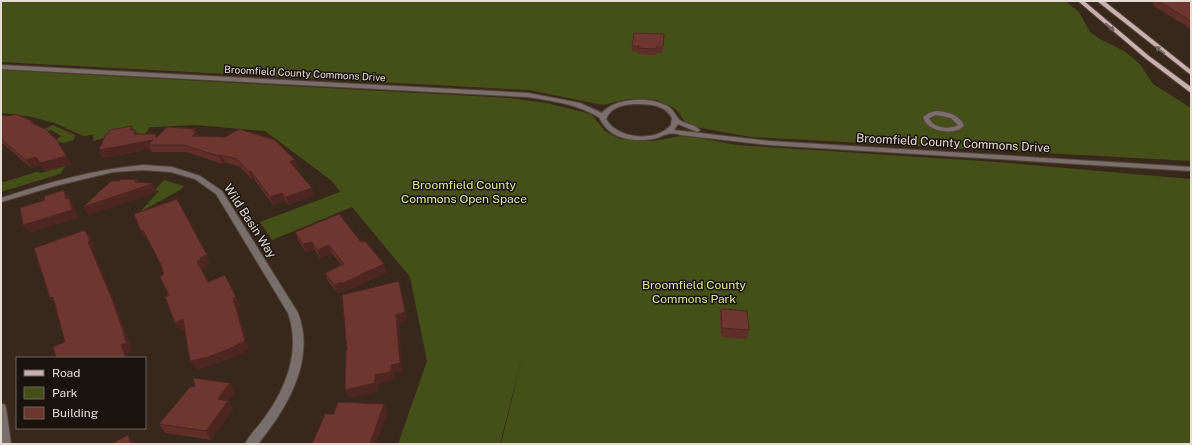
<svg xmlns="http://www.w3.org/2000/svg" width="1192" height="445" font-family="'Public Sans',sans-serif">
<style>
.green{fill:#454f18}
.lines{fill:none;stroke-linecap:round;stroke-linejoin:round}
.minor-casing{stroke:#544539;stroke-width:2}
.primary-casing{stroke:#544539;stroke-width:2}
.minor{fill:#796e6c;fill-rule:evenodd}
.primary{fill:#c7b0ad;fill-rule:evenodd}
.wall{fill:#5f2e29}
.shaded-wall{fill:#4d2622}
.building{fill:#6e3630;stroke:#4d2622}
.oneway{fill:#70625d}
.labels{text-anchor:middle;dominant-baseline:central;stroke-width:3;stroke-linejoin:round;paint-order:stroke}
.far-street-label{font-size:10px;fill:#e6dcd4;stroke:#1a130d}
.street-label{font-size:12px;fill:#e6dcd4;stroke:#1a130d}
.park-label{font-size:12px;fill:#d9ec97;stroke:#1a130d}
</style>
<rect width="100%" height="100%" fill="#38281c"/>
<path class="green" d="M 1,1 L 1073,1 L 1066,2 L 1079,12 L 1090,32 L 1098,38 L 1124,51 L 1140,64 L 1153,84 L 1191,108 L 1191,161 L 751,137 L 695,127 L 685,122 L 676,109 L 657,100 L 627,99 L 603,105 L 529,90 L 1,62 Z
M 1,70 L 510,98 L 546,103 L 591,114 L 605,131 L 620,139 L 654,141 L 679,136 L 700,138 L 736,145 L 997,162 L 1191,179 L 1191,444 L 501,444 L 523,353 L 500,444 L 398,444 L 427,361 L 410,277 L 352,207 L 272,240 L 260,222 L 340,192 L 332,181 L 265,131 L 195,125 L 155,127 L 150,127 L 142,138 L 110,136 L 93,141 L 93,135 L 98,134 L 83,136 L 55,123 L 28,116 L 1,113 Z
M 53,125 L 75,135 L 74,140 L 64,143 L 58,142 L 57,139 L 61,136 L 51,130 L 46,131 L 44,129 Z
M 69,165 L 65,167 L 61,172 L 63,173 L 1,192 L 1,183 L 36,172 L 41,173 Z
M 164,180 L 184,186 L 180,190 L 140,212 L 159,191 L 155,190 Z"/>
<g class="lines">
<defs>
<path id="minor" d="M 1,65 L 528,93 L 580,103 L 602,113 C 615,97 652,96 669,107 C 675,111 676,118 681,121 C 687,124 695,125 700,130 L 697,132 L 695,131 L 678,124 L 674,130 L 769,141 L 1191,167 L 1191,171 L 769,145 L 681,135 C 677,134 672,133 668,134 C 663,135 658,138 653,139 C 632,142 610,139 600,119 L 600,118 C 578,104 553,101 528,97 L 1,69 ZM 634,104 C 648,104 665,104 672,118 L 671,125 C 656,143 617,139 606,119 C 611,107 622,105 634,104 Z
M 936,111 C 948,112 958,114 964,125 C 958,135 936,132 928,125 C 925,123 924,120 923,117 L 929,113 ZM 936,115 L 951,118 L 958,125 C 949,130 933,128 929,118 Z
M 143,165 L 172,167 L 200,176 L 222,191 L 298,313 C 316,360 287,408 258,444 L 245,444 C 250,434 259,426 265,417 C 287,387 301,349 288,313 L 216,194 L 195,179 L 171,172 L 143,170 L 113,172 L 55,186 L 1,202 L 1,198 C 50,182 92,170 143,165 Z
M 1,403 L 5,405 L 6,408 L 11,444 L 1,444 Z"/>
<path id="primary" d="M 1078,1 L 1084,1 L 1149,56 L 1191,87 L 1191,93 L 1145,58 Z
M 1097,1 L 1104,1 L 1191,70 L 1191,75 Z"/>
</defs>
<use href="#minor" class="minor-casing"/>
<use href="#primary" class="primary-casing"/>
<use href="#minor" class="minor"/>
<use href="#primary" class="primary"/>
</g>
<path class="wall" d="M 1151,1 L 1191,1 L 1191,29 L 1152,5 L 1154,3 Z
M 664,34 L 662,53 L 656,53 L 656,55 L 638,54 L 638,52 L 632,51 L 632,46 Z
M 1,115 L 32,121 L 34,123 L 51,135 L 57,140 L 71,164 L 45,171 L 41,165 L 31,168 L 2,143 L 1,144 Z
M 195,129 L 199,136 L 298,167 L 295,168 L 314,195 L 289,205 L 285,201 L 273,205 L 254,179 L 252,180 L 240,167 L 225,162 L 222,164 L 186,152 L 152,152 L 150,149 L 103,158 L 99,150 L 108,133 L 133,130 L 137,134 L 157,137 Z
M 295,232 L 361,242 L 387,272 L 344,292 L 343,291 L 337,293 L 328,281 L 325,273 L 341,265 L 332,253 L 320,258 L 315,250 L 306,252 L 298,240 Z
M 721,309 L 749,330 L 747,339 L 721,337 L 720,318 Z
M 230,383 L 235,391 L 228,401 L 233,409 L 211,440 L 166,433 L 159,424 L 195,387 Z"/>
<path class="shaded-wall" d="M 132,126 L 134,132 L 135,130 L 139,137 L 130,130 Z
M 195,129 L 200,139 L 192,136 L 193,131 Z
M 57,140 L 71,164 L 45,171 L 41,165 L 31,168 L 26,160 L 36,157 Z
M 153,140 L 148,145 L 150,149 L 103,158 L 99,150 Z
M 221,155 L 225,162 L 222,164 L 219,156 Z
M 295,160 L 298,167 L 292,169 L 290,162 Z
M 251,171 L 254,179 L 252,180 L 249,172 Z
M 138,180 L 142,188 L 152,183 L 157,192 L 88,215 L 83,207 L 135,182 Z
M 312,188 L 314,195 L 289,205 L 286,197 Z
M 64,190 L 69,198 L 66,199 Z
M 282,193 L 285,201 L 273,205 L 270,197 Z
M 69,198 L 74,206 L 78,218 L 29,233 L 23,225 Z
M 85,230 L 91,238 L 95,249 L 93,250 L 117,308 L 129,342 L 132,351 L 127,353 L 129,358 L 126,358 L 121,345 L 88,242 Z
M 143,230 L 147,238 L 146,239 L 141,231 Z
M 312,242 L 315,250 L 306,252 L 303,244 Z
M 329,245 L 332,253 L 320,258 L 317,250 Z
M 207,255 L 211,263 L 205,266 L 206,268 L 202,270 L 197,261 L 200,258 Z
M 384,264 L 387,272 L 344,292 L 343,291 L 337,293 L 334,285 Z
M 399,281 L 407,321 L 399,323 L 402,371 L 394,373 L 394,380 L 378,384 L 378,392 L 349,398 L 345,390 L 375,375 L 391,365 L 396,315 Z
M 53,297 L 56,306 L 50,298 Z
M 236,297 L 240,305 L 237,306 L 249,349 L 235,357 L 213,365 L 196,370 L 190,361 L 233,298 Z
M 183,319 L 188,328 L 180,331 L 175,323 Z
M 230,383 L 235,391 L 223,407 L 218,399 Z
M 228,401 L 233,409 L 211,440 L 206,431 Z
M 384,404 L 387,413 L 376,444 L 370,444 Z
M 128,435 L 134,444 L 131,444 Z"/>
<path class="building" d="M 1158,1 L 1191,1 L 1191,21 Z
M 634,33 L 664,34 L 663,47 L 656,47 L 656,49 L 638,48 L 639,46 L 632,46 Z
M 16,114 L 32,121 L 30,122 L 49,131 L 48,132 L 57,140 L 66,156 L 40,163 L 36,157 L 26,160 L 1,139 L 1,115 L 10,116 Z
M 132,126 L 130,130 L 135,130 L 134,134 L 155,134 L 156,138 L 167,127 L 195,129 L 193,131 L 197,131 L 192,136 L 225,137 L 239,129 L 275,140 L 295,160 L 290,162 L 312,188 L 286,197 L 282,193 L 270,197 L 251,171 L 249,172 L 237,159 L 221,155 L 219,156 L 183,145 L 148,145 L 153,140 L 99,150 L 106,134 L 108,133 L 110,130 Z
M 121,179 L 138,180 L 135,182 L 152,183 L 152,184 L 83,207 L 111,181 L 119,181 Z
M 64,190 L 66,199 L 69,198 L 72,210 L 23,225 L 20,208 L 45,200 L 44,196 Z
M 177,199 L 207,255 L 200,258 L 201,260 L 197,261 L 208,282 L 225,275 L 236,297 L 233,298 L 245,341 L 231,348 L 208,357 L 190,361 L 183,319 L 175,323 L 165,297 L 169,295 L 160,277 L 164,274 L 161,265 L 143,230 L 141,231 L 134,214 Z
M 339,214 L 361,242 L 365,241 L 384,264 L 341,284 L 341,282 L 334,285 L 325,273 L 344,264 L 329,245 L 317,250 L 312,242 L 303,244 L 295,232 Z
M 85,230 L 90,240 L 88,242 L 112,299 L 124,334 L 126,343 L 121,345 L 126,358 L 56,358 L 53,347 L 65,342 L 53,297 L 50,298 L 34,248 Z
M 399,281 L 405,312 L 396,315 L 400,363 L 391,365 L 391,372 L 375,375 L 375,383 L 345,390 L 346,350 L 347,350 L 342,295 Z
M 721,309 L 747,311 L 749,330 L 722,328 Z
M 193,378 L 230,383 L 218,399 L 228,401 L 206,431 L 159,424 L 190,387 L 195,387 Z
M 338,402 L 384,404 L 370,444 L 312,444 L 325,414 L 334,414 Z
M 128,435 L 131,444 L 111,444 Z"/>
<defs><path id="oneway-solid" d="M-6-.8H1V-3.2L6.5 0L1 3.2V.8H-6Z"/></defs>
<g class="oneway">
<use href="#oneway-solid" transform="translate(1110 27) rotate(40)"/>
<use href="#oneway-solid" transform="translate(1160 50) rotate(-142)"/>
</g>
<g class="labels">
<g class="far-street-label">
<text transform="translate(305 73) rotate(3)">Broomfield County Commons Drive</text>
</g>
<g class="street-label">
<text transform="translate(953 143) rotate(3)">Broomfield County Commons Drive</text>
<text transform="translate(250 221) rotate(57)">Wild Basin Way</text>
</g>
<g class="park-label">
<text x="464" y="185">Broomfield County<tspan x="464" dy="14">Commons Open Space</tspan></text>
<text x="694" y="285">Broomfield County<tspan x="694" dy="14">Commons Park</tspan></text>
</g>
</g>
<rect width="1192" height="445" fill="none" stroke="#e6dcd4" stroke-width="4"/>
<rect x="16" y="357" width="130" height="72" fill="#1a130d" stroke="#6c635d"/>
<rect x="24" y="370" width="20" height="6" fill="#c7b0ad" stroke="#6c635d"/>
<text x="52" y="377" font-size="12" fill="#e6dcd4">Road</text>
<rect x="24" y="387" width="20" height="12" fill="#454f18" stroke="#6c635d"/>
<text x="52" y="397" font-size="12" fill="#e6dcd4">Park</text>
<rect x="24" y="407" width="20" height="12" fill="#6e3630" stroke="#6c635d"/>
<text x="52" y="417" font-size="12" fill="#e6dcd4">Building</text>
</svg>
